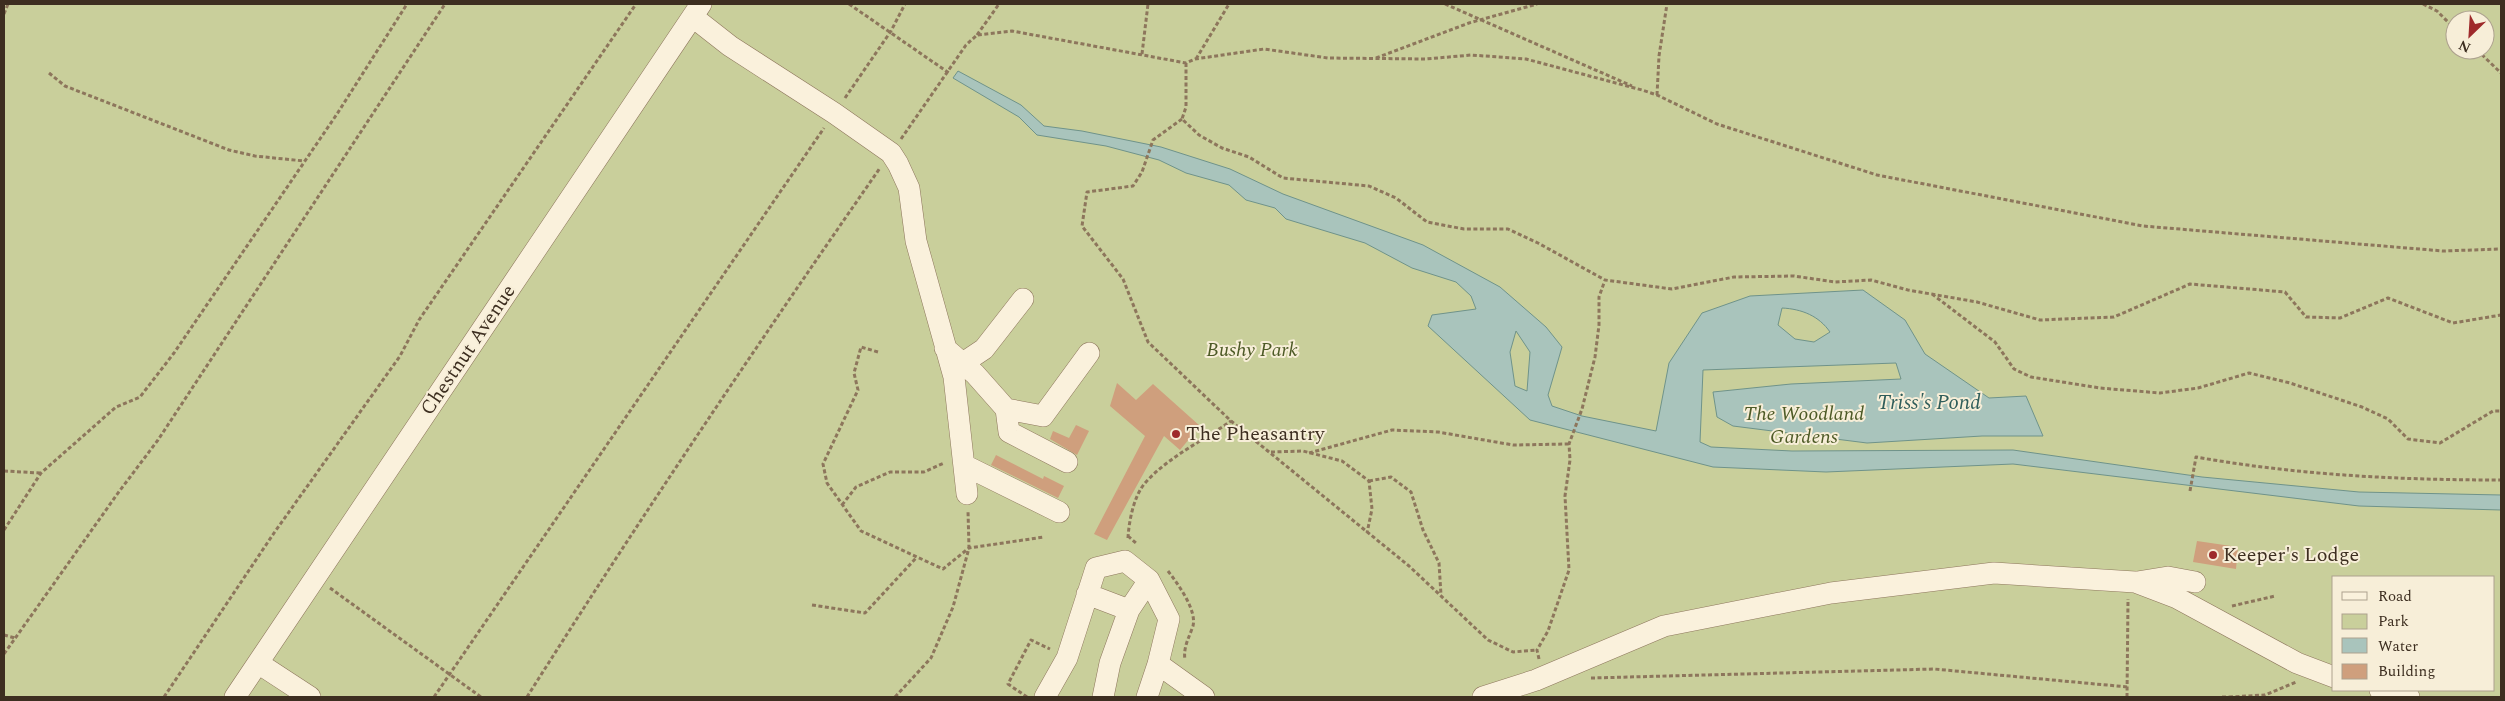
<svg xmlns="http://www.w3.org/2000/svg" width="2505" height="701" font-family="Spectral,serif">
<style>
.green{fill:#c9cf9b;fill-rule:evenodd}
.water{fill:#a9c4bc;stroke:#6f938a;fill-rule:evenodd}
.building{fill:#cf9f7d}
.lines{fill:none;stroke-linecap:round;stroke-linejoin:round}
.minor-casing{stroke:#8d765c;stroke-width:22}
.path{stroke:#8d765c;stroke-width:3;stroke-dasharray:4 2.5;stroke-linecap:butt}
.minor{stroke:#faf1dc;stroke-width:21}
.poi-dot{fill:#9e2a2b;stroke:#f7eed8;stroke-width:2}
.labels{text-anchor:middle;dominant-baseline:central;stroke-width:4;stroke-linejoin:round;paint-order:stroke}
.street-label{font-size:20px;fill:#3d2e20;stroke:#f7eed8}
.park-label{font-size:20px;font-style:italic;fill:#4d5a26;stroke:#f7eed8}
.poi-label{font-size:20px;fill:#3d2e20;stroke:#f7eed8;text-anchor:start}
.water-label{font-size:21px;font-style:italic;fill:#2f5d5a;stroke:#f7eed8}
</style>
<rect width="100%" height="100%" fill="#f0e4c8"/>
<path class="green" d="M 4,4 L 2501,4 L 2501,697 L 4,697 ZM 2455,20 L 2485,20 L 2485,50 L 2455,50 ZM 2334,577 L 2494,577 L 2494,690 L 2334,690 Z"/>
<path class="water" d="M 958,71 L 1021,105 L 1044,126 L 1082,131 L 1161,147 L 1230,169 L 1283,194 L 1423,245 L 1500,287 L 1546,327 L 1562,347 L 1548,395 L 1552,406 L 1582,416 L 1656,431 L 1669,363 L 1702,313 L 1750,296 L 1863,290 L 1905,320 L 1925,354 L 1989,398 L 2026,396 L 2043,436 L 1982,436 L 1867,443 L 1733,426 L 1717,417 L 1713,392 L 1791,384 L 1901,379 L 1896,363 L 1703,370 L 1700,442 L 1711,447 L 1792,451 L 2013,450 L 2202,477 L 2359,492 L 2501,495 L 2501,510 L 2359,506 L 2013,464 L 1826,472 L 1713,467 L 1530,420 L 1428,326 L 1432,315 L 1476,309 L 1471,296 L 1456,282 L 1412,268 L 1365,243 L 1286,219 L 1275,208 L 1246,200 L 1229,185 L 1186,173 L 1159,160 L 1106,146 L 1037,135 L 1019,117 L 953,78 ZM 1782,308 C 1802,309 1819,316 1830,332 L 1814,342 L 1795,339 L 1778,325 ZM 1516,331 L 1530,352 L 1527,391 L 1515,386 L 1510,352 Z"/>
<path class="building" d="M 1117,383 L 1136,400 L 1153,384 L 1200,426 L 1180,450 L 1164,436 L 1107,540 L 1094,534 L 1145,436 L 1110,406 Z
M 1076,425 L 1089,431 L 1077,455 L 1050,439 L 1053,431 L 1069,438 Z
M 996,455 L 1043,479 L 1044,476 L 1064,486 L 1058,498 L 991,465 Z
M 2197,541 L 2238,547 L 2236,569 L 2193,562 Z"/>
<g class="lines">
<defs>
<path id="minor" d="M 693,17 L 730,46 L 834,113 L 891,153 L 898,164 L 909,188 L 916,241 L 954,377 L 967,494
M 945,348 L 975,374 L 1006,409 L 1009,432 L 1067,462
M 963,363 L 984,349 L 1023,299
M 1006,409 L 1043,416 L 1089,353
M 964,465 L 1059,512
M 2137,582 L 2168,577 L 2195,582
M 1087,594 L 1129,610
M 258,663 L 310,697
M 1158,664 L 1204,697
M 2380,690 L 2409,697
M 235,697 L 701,4
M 1045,697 L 1067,658 L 1096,568 L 1125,561 L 1149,580 L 1169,619 L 1158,664 L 1147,697
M 1103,697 L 1110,663 L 1129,610 L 1149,580
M 1483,697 L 1536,680 L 1664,626 L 1831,593 L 1994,573 L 2135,582 L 2177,598 L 2297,663 L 2334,677"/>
</defs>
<use href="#minor" class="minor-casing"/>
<path class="path" d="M 849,4 L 949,73
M 1445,4 L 1632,86
M 2423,4 L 2437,11 L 2455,29
M 4,14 L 8,4
M 977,35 L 999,4
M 2477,50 L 2501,73
M 1142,54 L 1148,4
M 1376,58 L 1469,23 L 1537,4
M 1196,59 L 1229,4
M 1186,63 L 1186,107 L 1182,119 L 1199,135 L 1222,148 L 1249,157 L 1283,178 L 1369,186 L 1396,198 L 1427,222 L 1464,229 L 1508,229 L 1538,243 L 1605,280 L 1672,289 L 1734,277 L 1794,276 L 1835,282 L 1871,280 L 1908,290 L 1977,302 L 2040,320 L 2114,317 L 2190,284 L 2285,292 L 2306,317 L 2340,318 L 2388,298 L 2453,323 L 2501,315
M 49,73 L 65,86 L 229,150 L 255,156 L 304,161
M 1657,95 L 1659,56 L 1667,4
M 845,98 L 891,31 L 905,4
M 1182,119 L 1153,140 L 1142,172 L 1133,186 L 1087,192 L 1082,226 L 1123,279 L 1148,342 L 1231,421 L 1409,566 L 1488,640 L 1513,652 L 1537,650
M 901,139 L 966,45 L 977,35 L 1012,31 L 1186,63 L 1195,59 L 1264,49 L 1328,58 L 1426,59 L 1471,55 L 1526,59 L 1642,90 L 1657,95 L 1717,124 L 1877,175 L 2143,226 L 2443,251 L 2501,249
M 1932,294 L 1995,342 L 2014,369 L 2031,377 L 2100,388 L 2160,393 L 2198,388 L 2249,373 L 2290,383 L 2362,407 L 2388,419 L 2408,439 L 2440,443 L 2493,411 L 2501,411
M 878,352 L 861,347 L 854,373 L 858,390 L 823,464 L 827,483 L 861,531 L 943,569 L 969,548 L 1044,537
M 1271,452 L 1303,451 L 1342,461 L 1369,481 L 1372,509 L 1367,533
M 1309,453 L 1392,430 L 1438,432 L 1513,445 L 1569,444
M 4,471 L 40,473
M 1369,481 L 1391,477 L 1411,492 L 1423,530 L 1439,563 L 1441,595
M 2190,491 L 2196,457 C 2298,475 2397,480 2501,480
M 842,505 L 856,487 L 890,472 L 924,472 L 944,463
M 4,530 L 41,473 L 116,407 L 140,397 L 174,353 L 337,114 L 407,4
M 1128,536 L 1137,544
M 1128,538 C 1129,520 1134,496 1145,483 C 1168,457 1204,440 1231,421
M 1168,571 C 1178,584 1197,610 1193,626 C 1189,638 1183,647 1185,660
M 330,588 L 481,697
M 812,605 L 865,613 L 917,557
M 2232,606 L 2275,596
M 4,635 L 15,638
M 4,654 L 118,493 L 158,440 L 445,4
M 1539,659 L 1537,650 L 1548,631 L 1569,570 L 1565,496 L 1570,460 L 1569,444 L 1582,409 L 1595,357 L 1599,325 L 1599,297 L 1605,280
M 1591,678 L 1934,669 L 2128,687
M 164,697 L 274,533 L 400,356 L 419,320 L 636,4
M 434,697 L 824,128
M 527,697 C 640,518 759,342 880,168
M 895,697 L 931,658 L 953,607 L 969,548 L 968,511
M 1027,697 L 1008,684 L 1031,640 L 1050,649
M 2127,697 L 2128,599
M 2222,697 L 2231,697
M 2229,697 L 2265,695 L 2296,682"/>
<use href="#minor" class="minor"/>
</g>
<g class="poi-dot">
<circle cx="1176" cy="434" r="5"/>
<circle cx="2213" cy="555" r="5"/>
</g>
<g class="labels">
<g class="street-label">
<text transform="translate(468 350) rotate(-56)">Chestnut Avenue</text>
</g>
<g class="park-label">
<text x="1252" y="350">Bushy Park</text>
<text x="1804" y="414">The Woodland<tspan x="1804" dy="23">Gardens</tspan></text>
</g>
<g class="poi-label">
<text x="1186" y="434">The Pheasantry</text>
<text x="2223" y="555">Keeper's Lodge</text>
</g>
<g class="water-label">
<text x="1929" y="403">Triss's Pond</text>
</g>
</g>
<rect width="2505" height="701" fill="none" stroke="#3d2e20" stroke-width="10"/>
<rect x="2332" y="576" width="162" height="115" fill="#f7eed8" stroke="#ada18e"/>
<rect x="2342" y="592" width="25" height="8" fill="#faf1dc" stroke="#ada18e"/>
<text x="2378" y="601" font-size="15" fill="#3d2e20">Road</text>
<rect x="2342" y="614" width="25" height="15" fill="#c9cf9b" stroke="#ada18e"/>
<text x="2378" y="626" font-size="15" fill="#3d2e20">Park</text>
<rect x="2342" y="638" width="25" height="15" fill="#a9c4bc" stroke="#ada18e"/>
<text x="2378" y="651" font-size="15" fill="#3d2e20">Water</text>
<rect x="2342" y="664" width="25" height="15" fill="#cf9f7d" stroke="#ada18e"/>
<text x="2378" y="676" font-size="15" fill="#3d2e20">Building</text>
<g transform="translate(2470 35) rotate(205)"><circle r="24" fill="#f7eed8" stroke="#ada18e"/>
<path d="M0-4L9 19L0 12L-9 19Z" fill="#9e2a2b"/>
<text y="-8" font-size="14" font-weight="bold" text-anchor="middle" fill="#3d2e20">N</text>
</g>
</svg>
